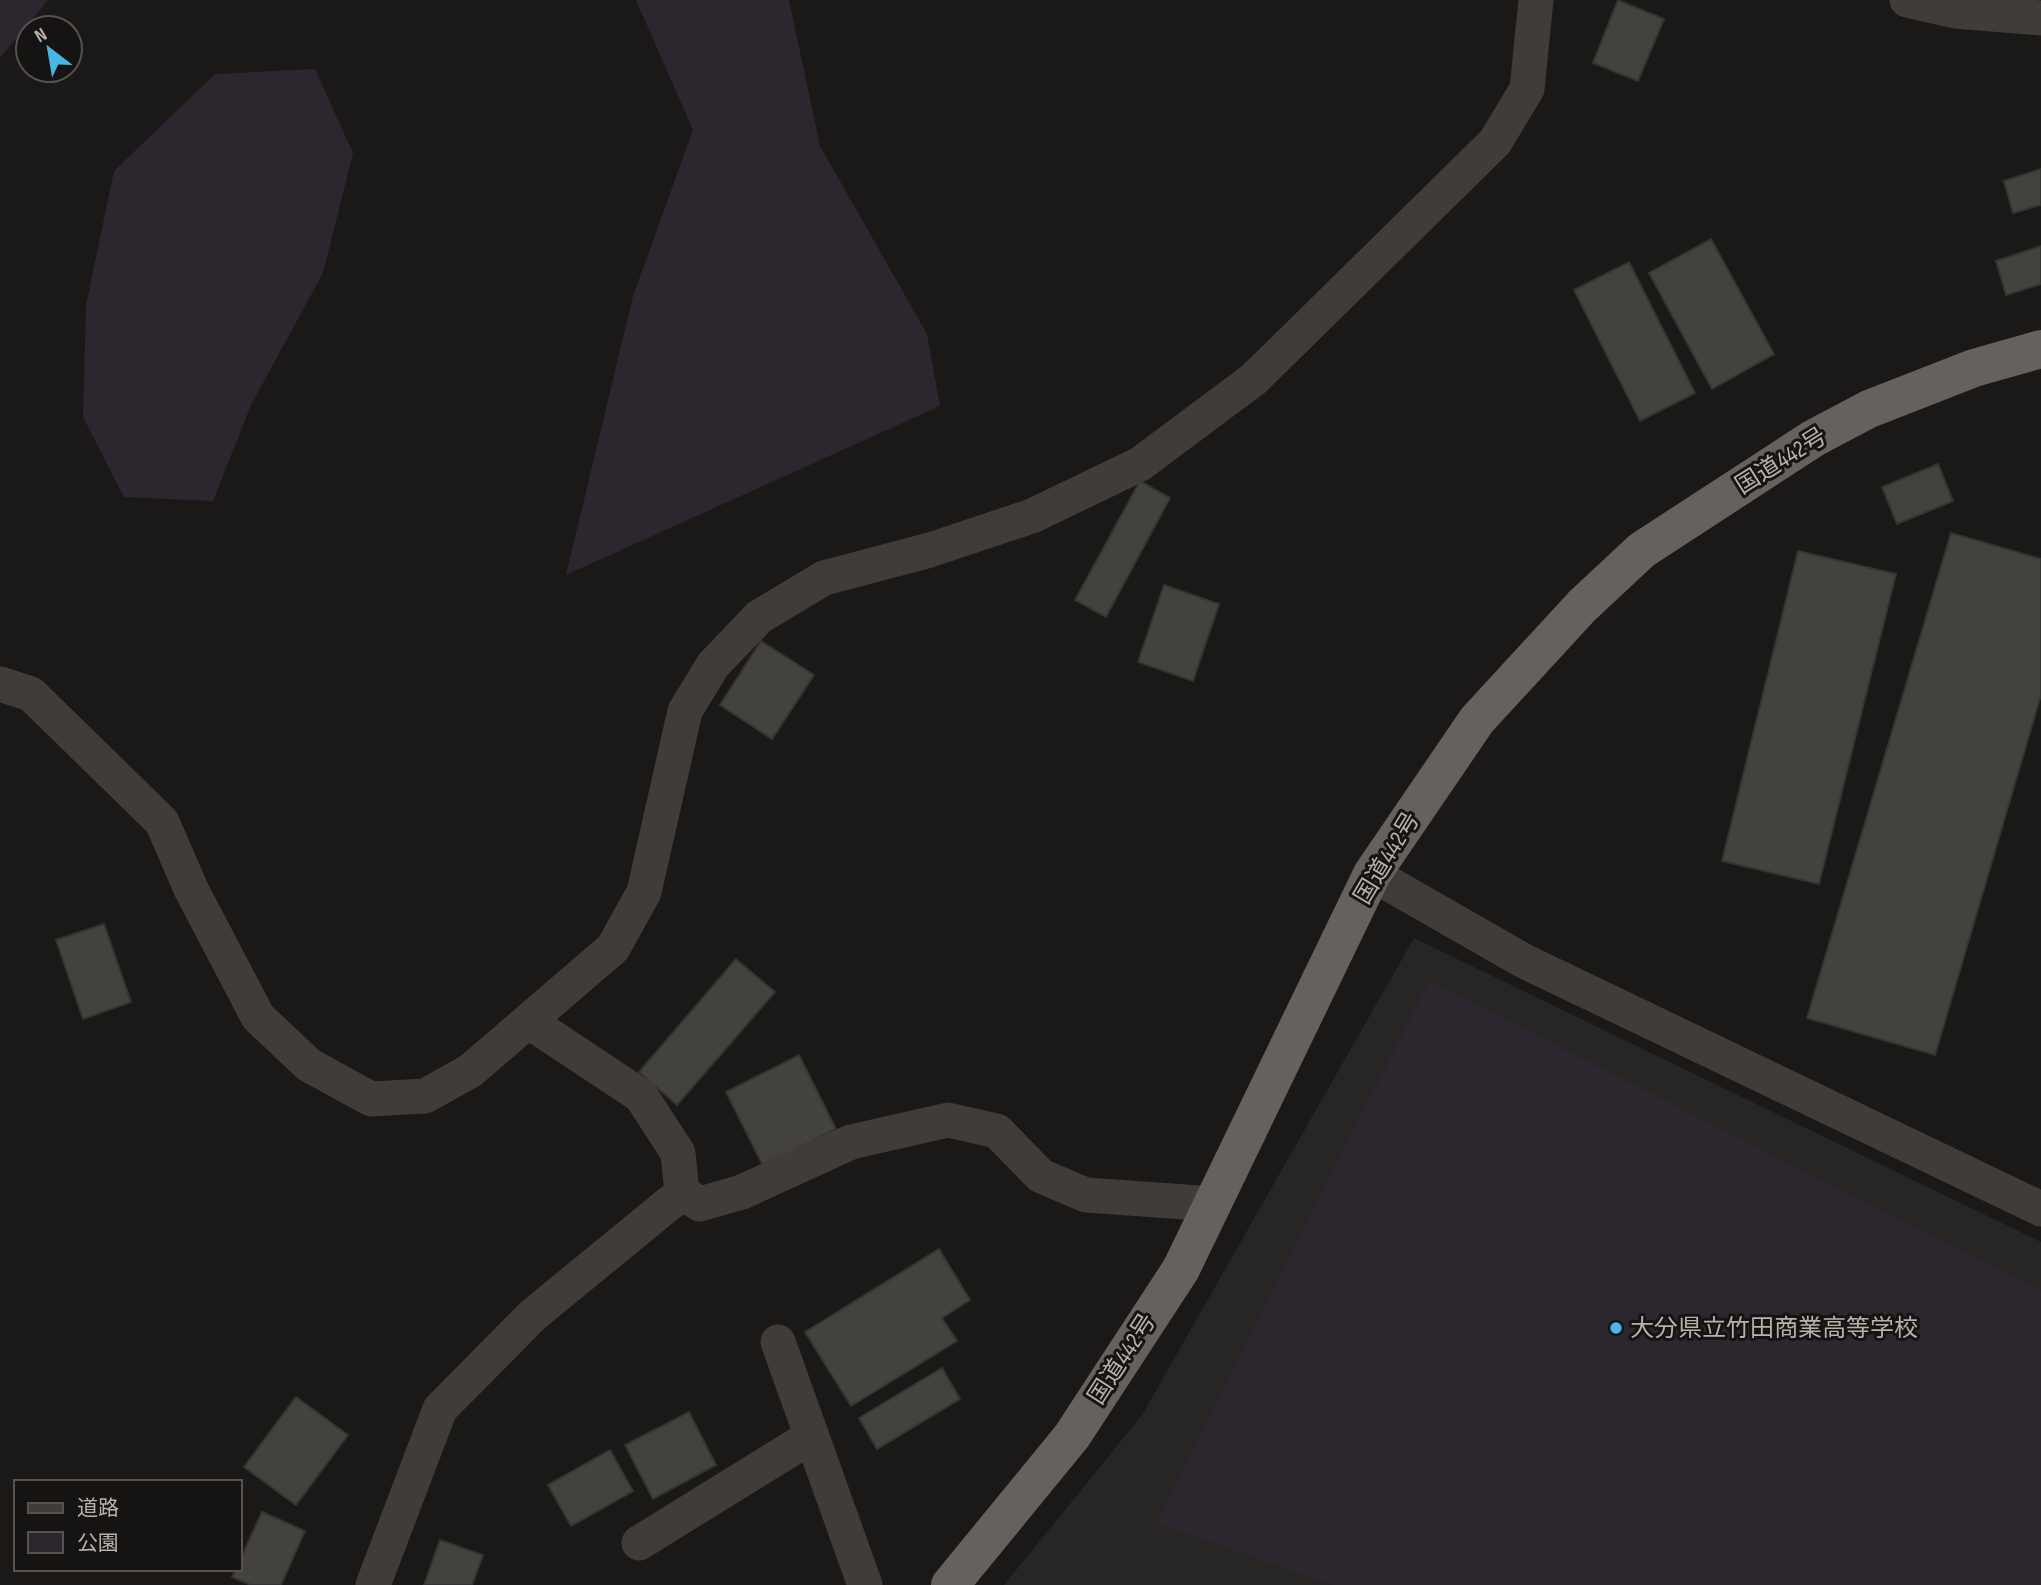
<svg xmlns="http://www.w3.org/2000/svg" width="2041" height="1585" font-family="'Sofia Sans Condensed','Noto Sans JP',sans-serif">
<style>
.built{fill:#272624}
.green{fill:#2c262f}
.building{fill:#44423f;stroke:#363432;stroke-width:2}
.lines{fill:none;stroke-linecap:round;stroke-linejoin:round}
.minor{stroke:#3f3c39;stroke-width:35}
.trunk{stroke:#66615e;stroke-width:38}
.poi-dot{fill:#47b6e3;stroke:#151413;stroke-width:2.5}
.labels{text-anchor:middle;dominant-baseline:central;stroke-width:6;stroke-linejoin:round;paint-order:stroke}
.street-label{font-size:24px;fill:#b8b0ab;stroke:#151413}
.poi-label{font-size:24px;fill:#b8b0ab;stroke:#151413;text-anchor:start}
</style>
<rect width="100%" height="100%" fill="#1a1918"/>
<path class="built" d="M 1414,938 L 2041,1242 L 2041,1585 L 1004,1585 L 1142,1415 Z"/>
<path class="green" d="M 0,0 L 48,0 L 0,58 Z
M 636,0 L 789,0 L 820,146 L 927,334 L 940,406 L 566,575 L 633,296 L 693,130 Z
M 315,69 L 353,153 L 323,273 L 251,405 L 213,501 L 124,497 L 83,417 L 86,305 L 114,171 L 215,74 Z
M 1429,981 L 2041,1291 L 2041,1585 L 1333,1585 L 1156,1523 Z"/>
<path class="building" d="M 1618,0 L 1664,19 L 1638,81 L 1593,63 Z
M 2041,169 L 2041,205 L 2013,213 L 2004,181 Z
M 1711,239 L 1774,354 L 1712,389 L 1649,273 Z
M 2041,246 L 2041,284 L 2006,295 L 1996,261 Z
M 1629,262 L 1695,393 L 1640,421 L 1574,290 Z
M 1938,464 L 1953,501 L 1897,524 L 1882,487 Z
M 1140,481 L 1170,498 L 1106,617 L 1075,600 Z
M 1951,533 L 2041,559 L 2041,695 L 1935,1055 L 1807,1018 Z
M 1798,551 L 1896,574 L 1819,884 L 1722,861 Z
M 1164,585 L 1219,604 L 1193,681 L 1138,662 Z
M 761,641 L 814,675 L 772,739 L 720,705 Z
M 104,924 L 131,1002 L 83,1019 L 56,940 Z
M 736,959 L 775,992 L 677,1105 L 639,1072 Z
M 799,1055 L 836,1129 L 763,1166 L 726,1092 Z
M 939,1249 L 970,1300 L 942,1318 L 957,1341 L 851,1406 L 805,1332 Z
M 942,1368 L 960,1399 L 877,1449 L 859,1418 Z
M 296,1397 L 348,1435 L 296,1505 L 244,1467 Z
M 689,1412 L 716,1465 L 653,1499 L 625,1445 Z
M 610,1450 L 633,1491 L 571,1526 L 548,1485 Z
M 262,1512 L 305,1531 L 281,1585 L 251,1585 L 232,1577 L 236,1569 L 240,1569 L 240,1560 Z
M 440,1540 L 483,1555 L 472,1585 L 424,1585 Z"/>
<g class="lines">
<path class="minor" d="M 1907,0 L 1955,11 L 2041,18
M 0,684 L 31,694 L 162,822 L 191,889 L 258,1017 L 309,1065 L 371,1099 L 425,1096 L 470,1071 L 613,948 L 644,892 L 685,711 L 713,665 L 759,617 L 824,578 L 930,550 L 1032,516 L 1140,464 L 1254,379 L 1495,142 L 1527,89 L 1536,0
M 1372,874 L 1524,961 L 2041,1209
M 682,1193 L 700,1204 L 742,1192 L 851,1142 L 948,1120 L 997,1131 L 1041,1176 L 1086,1195 L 1214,1204
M 778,1342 L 865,1585
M 639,1543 L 812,1436
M 373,1585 L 440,1409 L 533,1315 L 682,1193 L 678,1153 L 641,1096 L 528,1021"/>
<path class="trunk" d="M 950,1585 L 1072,1436 L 1181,1269 L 1372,874 L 1477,720 L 1582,606 L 1642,550 L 1814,438 L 1869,409 L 1974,368 L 2041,349"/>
</g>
<circle class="poi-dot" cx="1616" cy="1328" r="7"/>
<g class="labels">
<g class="street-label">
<text transform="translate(1781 461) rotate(-32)">国道442号</text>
<text transform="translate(1387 858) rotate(-59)">国道442号</text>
<text transform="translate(1122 1359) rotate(-57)">国道442号</text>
</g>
<g class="poi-label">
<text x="1630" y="1328">大分県立竹田商業高等学校</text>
</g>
</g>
<rect x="14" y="1480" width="228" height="91" fill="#151413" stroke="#565250" stroke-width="2"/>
<rect x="28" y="1503" width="35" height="10" fill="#3f3c39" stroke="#565250" stroke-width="2"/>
<text x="77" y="1515" font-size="21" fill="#b8b0ab">道路</text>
<rect x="28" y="1532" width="35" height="21" fill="#2c262f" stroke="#565250" stroke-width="2"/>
<text x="77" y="1550" font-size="21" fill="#b8b0ab">公園</text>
<g transform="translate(49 49) rotate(329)"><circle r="33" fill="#151413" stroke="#565250" stroke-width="2"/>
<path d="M0-5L12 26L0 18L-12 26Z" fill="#47b6e3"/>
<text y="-10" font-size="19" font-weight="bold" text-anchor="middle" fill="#b8b0ab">N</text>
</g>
</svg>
